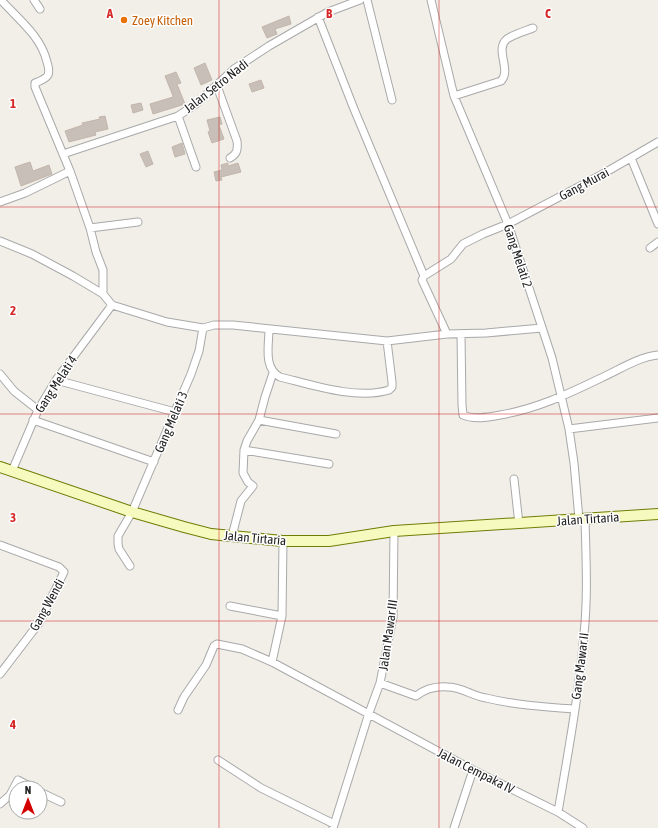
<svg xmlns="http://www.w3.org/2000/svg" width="658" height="828" font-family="'Asap Condensed',sans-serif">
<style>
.building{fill:#c7bfb8;stroke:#c4b6ab}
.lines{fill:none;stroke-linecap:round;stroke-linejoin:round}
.street-casing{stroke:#a9a9a9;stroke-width:9}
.secondary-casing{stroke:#707d05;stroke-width:12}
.street{stroke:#fff;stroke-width:7}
.secondary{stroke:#f7fabf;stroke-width:10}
.grid{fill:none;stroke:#d62828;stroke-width:1;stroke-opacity:0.55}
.food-dot{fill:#e8710a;stroke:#fff;stroke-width:1.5}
.labels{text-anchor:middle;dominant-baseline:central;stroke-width:3;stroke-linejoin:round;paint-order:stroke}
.food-label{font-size:13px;fill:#c56008;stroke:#fff;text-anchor:start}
.street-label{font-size:13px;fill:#222;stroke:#fff}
.grid-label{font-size:13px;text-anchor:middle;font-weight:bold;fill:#d62828;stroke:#fff;stroke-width:3;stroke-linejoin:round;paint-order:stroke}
</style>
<rect width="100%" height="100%" fill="#f2efe9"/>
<path class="building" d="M 289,16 L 291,24 L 275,29 L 277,34 L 267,38 L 262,27 Z
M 205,63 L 212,80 L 201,85 L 194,68 Z
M 176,72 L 181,83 L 177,84 L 185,104 L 153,114 L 150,104 L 173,97 L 173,96 L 165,76 Z
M 261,80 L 264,88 L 252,92 L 249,84 Z
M 141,103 L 143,110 L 133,113 L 131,105 Z
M 105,116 L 108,129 L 95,132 L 96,135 L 69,142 L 65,131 L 83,125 L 82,123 L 100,119 L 99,117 Z
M 220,117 L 222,124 L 219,125 L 224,139 L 212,143 L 208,132 L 210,131 L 207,120 Z
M 182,143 L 185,154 L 175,157 L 172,147 Z
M 148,151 L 153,164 L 146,167 L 140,154 Z
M 30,162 L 33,171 L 49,165 L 52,174 L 21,186 L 15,167 Z
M 228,163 L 228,166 L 238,163 L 241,172 L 221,177 L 222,180 L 216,181 L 214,172 L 222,170 L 221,165 Z"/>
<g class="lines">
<defs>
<path id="street" d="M 1,0 C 18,19 41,36 47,62 C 48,66 50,70 48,75 C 46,79 40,81 35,83 L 35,87 L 70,171 L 90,228 L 96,252 L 103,270 L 103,294
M 34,0 L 40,9
M 367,0 L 392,100
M 431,0 L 454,96 L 508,224 L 552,358 L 569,429 L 574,463 L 579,519
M 318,17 L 354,109 L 424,276 L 422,280 L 447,334
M 217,86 L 237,141 C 238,150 237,154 230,158
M 454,96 L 501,81 C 512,70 494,49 507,39 C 514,34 525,31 533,28
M 178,116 L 196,167
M 63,154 L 178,116 L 196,104 L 234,69 L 269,46 L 328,12 L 360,0
M 631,158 L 658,224
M 0,202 L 25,193 L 70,171
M 90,228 L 138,222
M 0,241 L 32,254 L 73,276 L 103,294 L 112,305 L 167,322 L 203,328 L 214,325 L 233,325 L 387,341 L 447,334 L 486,333 L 542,328
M 650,248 L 658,242
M 424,276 L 451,259 L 463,244 L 483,234 L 508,224 L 601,175 L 658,142
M 269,329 C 269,345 263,368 280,377 C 312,385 357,400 389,390 L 392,387 L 392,382 L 387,341
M 461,334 L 462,405 L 463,415 C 474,420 489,417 500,415 C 536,409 568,394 601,378 C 619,370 638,357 658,355
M 0,374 L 14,391 L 38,410
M 56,380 L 175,412
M 33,420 L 154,462
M 259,420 L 336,434
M 569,429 L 658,418
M 244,450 L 329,464
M 12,471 L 38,410 L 56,380 L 112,305
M 514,479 L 519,524
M 232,536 L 241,501 L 253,486 L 248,482 L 243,473 L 244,450 L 247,441 L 259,420 L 265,397 L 273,373
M 0,545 L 59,567 L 64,572 L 39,623 L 0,674
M 130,566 L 119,549 L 118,544 L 118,536 L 132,512 L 191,374 L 199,351 L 203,328
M 230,606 L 282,616
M 272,662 L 282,616 L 283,541
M 380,683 L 416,696 C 425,689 437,686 448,687 C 461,687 473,696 486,698 C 515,705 545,707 575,709
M 178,710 L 184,697 L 206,665 L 214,646 L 217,644 L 242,649 L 272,662 L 473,770 L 558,812 L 583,828
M 218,760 L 261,788 L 334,824
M 40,792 L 61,802
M 0,804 L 10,795 L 18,780 L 33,788
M 558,812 C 568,753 579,694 584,634 C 588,596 586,557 585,519
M 333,828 L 369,713 L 380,683 L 393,617 L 394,531
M 454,828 L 473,770"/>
<path id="secondary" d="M 0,467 L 132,512 L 184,527 L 211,534 L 283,541 L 329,541 L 394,531 L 658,514"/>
</defs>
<use href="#street" class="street-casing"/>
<use href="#secondary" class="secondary-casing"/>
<use href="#street" class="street"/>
<use href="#secondary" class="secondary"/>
</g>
<path class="grid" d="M 219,0 L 219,828M 439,0 L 439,828M 0,207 L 658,207M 0,414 L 658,414M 0,621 L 658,621"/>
<circle class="food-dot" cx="124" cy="20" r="4"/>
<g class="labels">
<g class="food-label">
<text x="132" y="20">Zoey Kitchen</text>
</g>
<g class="street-label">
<text transform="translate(216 86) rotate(-38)">Jalan Setro Nadi</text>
<text transform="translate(584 184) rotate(-28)">Gang Murai</text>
<text transform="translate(518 256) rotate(72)">Gang Melati 2</text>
<text transform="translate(56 384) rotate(-57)">Gang Melati 4</text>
<text transform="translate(171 422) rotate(-67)">Gang Melati 3</text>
<text transform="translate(588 519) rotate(-4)">Jalan Tirtaria</text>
<text transform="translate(255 538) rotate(5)">Jalan Tirtaria</text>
<text transform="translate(47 605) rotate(-61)">Gang Wendi</text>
<text transform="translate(388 635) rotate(-82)">Jalan Mawar III</text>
<text transform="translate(580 666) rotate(-83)">Gang Mawar II</text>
<text transform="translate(476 771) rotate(27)">Jalan Cempaka IV</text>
</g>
</g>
<g class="grid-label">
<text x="110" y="18">A</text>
<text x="329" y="18">B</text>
<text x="548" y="18">C</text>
<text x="13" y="108">1</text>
<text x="13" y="315">2</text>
<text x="13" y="522">3</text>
<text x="13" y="729">4</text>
</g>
<g transform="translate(28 800)"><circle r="19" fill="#ffffff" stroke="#a7a7a7"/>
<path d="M0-3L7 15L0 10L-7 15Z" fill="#d40000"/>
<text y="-6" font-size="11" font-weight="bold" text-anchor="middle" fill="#222222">N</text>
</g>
</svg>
